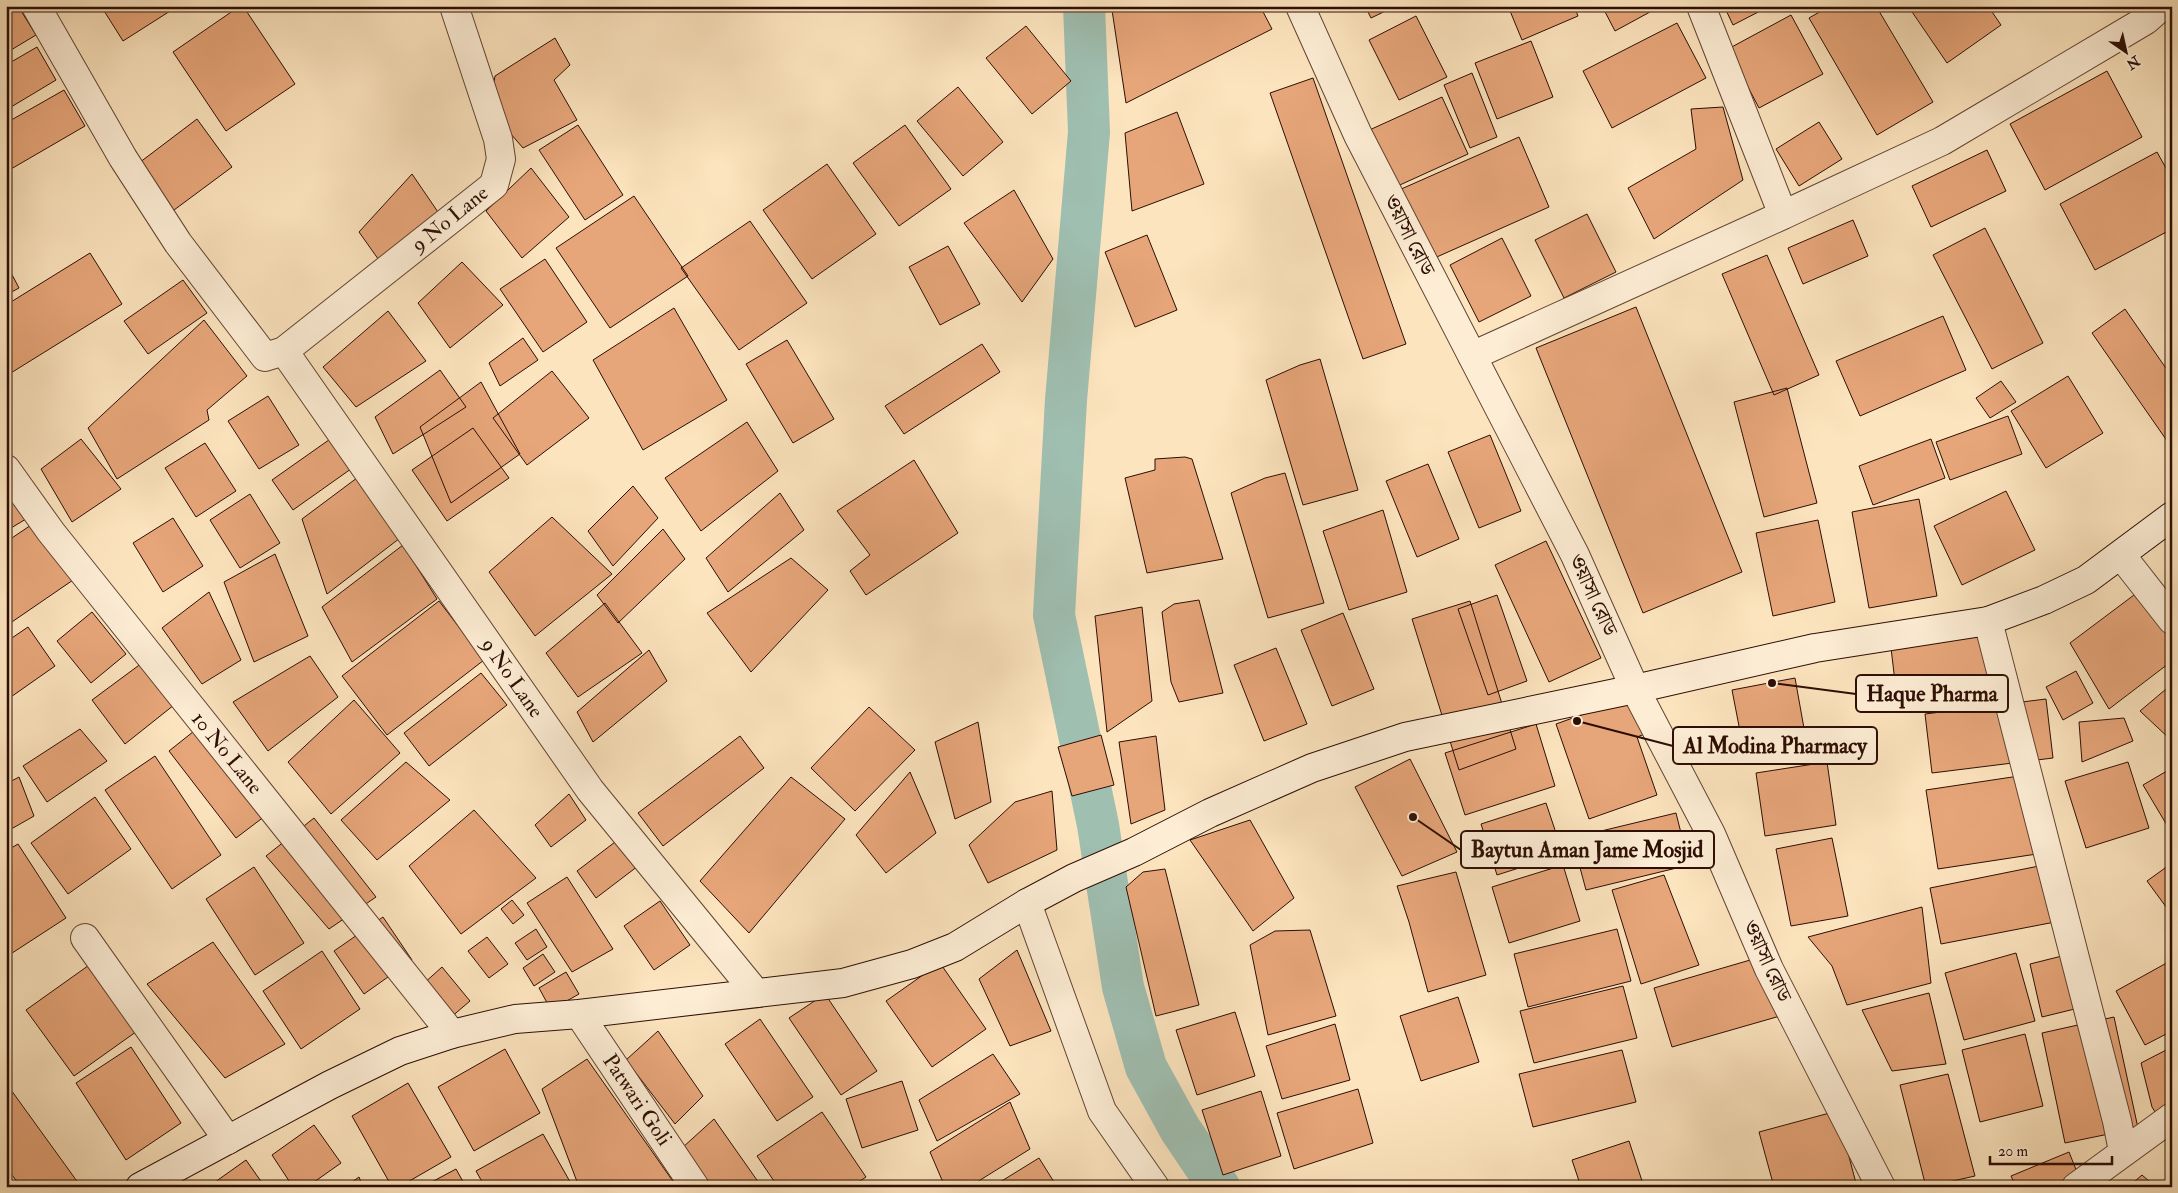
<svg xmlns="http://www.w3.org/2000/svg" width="2178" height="1193" font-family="'IM FELL Double Pica','Noto Serif Bengali',serif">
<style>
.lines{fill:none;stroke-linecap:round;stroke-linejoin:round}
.canal{stroke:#9fbfb1;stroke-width:42}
.building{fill:#e7a67a;stroke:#2d0e04}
.street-casing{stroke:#614432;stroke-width:30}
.secondary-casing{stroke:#2d0e04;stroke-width:30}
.street{stroke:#fdedd5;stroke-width:28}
.secondary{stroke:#fdedd5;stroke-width:28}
.labels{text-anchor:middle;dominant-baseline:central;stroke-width:4;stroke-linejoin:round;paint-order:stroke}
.street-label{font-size:21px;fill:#2d0e04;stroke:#fdedd5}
.leader{fill:none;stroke:#2d0e04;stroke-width:2}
.callout-dot{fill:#2d0e04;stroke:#fdedd5;stroke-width:2}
.callout{fill:#fdedd5;stroke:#2d0e04;stroke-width:2}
.callout-label{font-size:22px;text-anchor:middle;font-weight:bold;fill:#2d0e04}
</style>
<rect width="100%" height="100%" fill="#fce4be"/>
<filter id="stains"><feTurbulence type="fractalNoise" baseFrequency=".004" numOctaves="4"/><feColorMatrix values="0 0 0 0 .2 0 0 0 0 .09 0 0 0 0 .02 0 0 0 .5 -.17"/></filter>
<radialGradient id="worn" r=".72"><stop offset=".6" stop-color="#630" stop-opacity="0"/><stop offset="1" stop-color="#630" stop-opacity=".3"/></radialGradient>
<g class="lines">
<path class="canal" d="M 1084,6 L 1089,132 L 1066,400 L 1054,615 L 1098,825 L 1123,987 L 1146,1067 L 1180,1129 L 1219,1187"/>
</g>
<path class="building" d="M 6,6 L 18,6 L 36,35 L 6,53 Z
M 101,6 L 178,6 L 123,41 Z
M 240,6 L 243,6 L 295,84 L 226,131 L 173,52 Z
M 1119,6 L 1260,6 L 1272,29 L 1126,103 L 1112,10 Z
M 1365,6 L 1396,6 L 1371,18 Z
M 1508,6 L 1574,6 L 1578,16 L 1522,40 Z
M 1602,6 L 1661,6 L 1615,31 Z
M 1724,6 L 1770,6 L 1733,25 Z
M 1830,6 L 1876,6 L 1933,102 L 1877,135 L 1809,18 Z
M 1908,6 L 1988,6 L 2001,25 L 1947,63 Z
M 1791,15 L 1823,74 L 1759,108 L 1728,49 Z
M 1416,16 L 1447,77 L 1399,100 L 1369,40 Z
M 1677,23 L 1706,78 L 1612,128 L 1583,71 Z
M 1026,26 L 1071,81 L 1032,114 L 986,58 Z
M 555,38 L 570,65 L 554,80 L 577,120 L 523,148 L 504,126 L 493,88 L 495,76 Z
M 1531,41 L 1553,97 L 1497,119 L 1475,63 Z
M 37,47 L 56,80 L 6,110 L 6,65 Z
M 2107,71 L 2142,137 L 2045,190 L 2010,124 Z
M 1472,73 L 1497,137 L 1470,148 L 1444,85 Z
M 1313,78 L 1406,344 L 1363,359 L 1270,93 Z
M 958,87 L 1003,142 L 963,176 L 917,121 Z
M 64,90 L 85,126 L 11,169 L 6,160 L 6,123 Z
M 1442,97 L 1468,154 L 1391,189 L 1365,132 Z
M 1723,107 L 1743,180 L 1654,239 L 1628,188 L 1696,149 L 1691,109 Z
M 1177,112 L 1204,184 L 1132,211 L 1125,133 Z
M 197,119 L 232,167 L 170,213 L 135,166 Z
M 1819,122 L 1842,159 L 1799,186 L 1776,149 Z
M 578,125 L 623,195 L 585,220 L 539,150 Z
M 905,125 L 951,189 L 899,226 L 853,163 Z
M 1519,137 L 1549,207 L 1430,260 L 1399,190 Z
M 1987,150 L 2006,191 L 1931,227 L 1912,186 Z
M 2157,152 L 2172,179 L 2172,229 L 2095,270 L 2060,204 Z
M 827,164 L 876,234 L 812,279 L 763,210 Z
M 531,168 L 569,217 L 522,258 L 486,211 Z
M 412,174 L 438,212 L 386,270 L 359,232 Z
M 1014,190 L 1053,259 L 1022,302 L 964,223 Z
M 634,196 L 688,276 L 610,328 L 556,248 Z
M 1587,214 L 1616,272 L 1564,298 L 1535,240 Z
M 1853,220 L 1868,256 L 1803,284 L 1788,248 Z
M 750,221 L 807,303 L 739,350 L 681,268 Z
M 1985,228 L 2043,343 L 1992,369 L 1933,255 Z
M 1147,235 L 1177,310 L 1135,327 L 1105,252 Z
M 1502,238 L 1531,296 L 1479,322 L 1450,265 Z
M 948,246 L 980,304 L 940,325 L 909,267 Z
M 90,253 L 122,304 L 6,376 L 6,305 Z
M 1767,255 L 1819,375 L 1774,395 L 1722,274 Z
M 545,259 L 587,322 L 543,352 L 500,289 Z
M 462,262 L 503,305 L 450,348 L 418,303 Z
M 6,263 L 19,288 L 6,295 Z
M 183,280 L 207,313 L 148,354 L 124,321 Z
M 1636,307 L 1742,572 L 1643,613 L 1536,348 Z
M 674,308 L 727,400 L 643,450 L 593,360 Z
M 2125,309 L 2172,377 L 2172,448 L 2092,333 Z
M 388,311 L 426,361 L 356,407 L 323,367 Z
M 1943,316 L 1966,370 L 1860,416 L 1836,361 Z
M 204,320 L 247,376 L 207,410 L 209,420 L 117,479 L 88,428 Z
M 523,338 L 538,360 L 500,386 L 489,363 Z
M 787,340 L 834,419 L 793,443 L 746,364 Z
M 982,344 L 1000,372 L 904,434 L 885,406 Z
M 1320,359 L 1358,490 L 1303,505 L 1266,380 L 1300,365 Z
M 440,370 L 466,407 L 393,454 L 375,417 Z
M 552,371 L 589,418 L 527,465 L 493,418 Z
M 2068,376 L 2103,433 L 2046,468 L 2011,411 Z
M 2001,381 L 2016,402 L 1990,418 L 1976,398 Z
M 481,382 L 520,454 L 451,503 L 420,427 Z
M 1787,388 L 1817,503 L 1764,517 L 1734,402 Z
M 268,396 L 299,445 L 259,469 L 228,421 Z
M 2008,416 L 2022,454 L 1950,480 L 1936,442 Z
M 747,422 L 778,471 L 701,531 L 665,478 Z
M 473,428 L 509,478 L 447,521 L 412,470 Z
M 343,430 L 365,459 L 293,510 L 272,480 Z
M 1490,435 L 1521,511 L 1479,528 L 1448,452 Z
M 81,439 L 121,489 L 72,522 L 41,469 Z
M 1931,439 L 1945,478 L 1873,505 L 1859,466 Z
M 205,443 L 236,491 L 196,517 L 165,468 Z
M 1185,457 L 1192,459 L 1223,559 L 1147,573 L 1125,478 L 1155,470 L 1155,459 Z
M 914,460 L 958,533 L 866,595 L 850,571 L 870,555 L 837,511 Z
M 1428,464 L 1459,539 L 1417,557 L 1386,481 Z
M 373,466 L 417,525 L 327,594 L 302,519 Z
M 1285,473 L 1324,603 L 1268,618 L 1231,493 L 1265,478 Z
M 633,486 L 658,518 L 613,566 L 588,531 Z
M 6,487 L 26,519 L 6,531 Z
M 2006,491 L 2035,550 L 1962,585 L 1934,526 Z
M 780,493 L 804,530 L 728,592 L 706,558 Z
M 250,494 L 280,543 L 240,568 L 210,520 Z
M 1919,499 L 1937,596 L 1869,608 L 1852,512 Z
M 1383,510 L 1407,592 L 1349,610 L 1323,531 Z
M 552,517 L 612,574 L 535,636 L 489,572 Z
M 173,518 L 203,566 L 163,592 L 133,543 Z
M 1818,520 L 1835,602 L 1773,616 L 1756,533 Z
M 37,521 L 76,578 L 6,626 L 6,542 Z
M 663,529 L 685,559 L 618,623 L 597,595 Z
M 1546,541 L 1601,658 L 1549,682 L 1495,565 Z
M 403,545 L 437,599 L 352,662 L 322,607 Z
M 275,554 L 308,636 L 254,662 L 224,582 Z
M 791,558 L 828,590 L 751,672 L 707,613 Z
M 2172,578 L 2172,602 L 2163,593 Z
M 209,592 L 241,660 L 202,684 L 162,628 Z
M 1497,595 L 1527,681 L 1488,695 L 1458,609 Z
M 2134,595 L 2172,637 L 2172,661 L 2109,709 L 2070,643 Z
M 1199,600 L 1223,693 L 1179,702 L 1171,682 L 1162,612 L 1174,604 Z
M 439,601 L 484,660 L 387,735 L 342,676 Z
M 1470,601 L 1516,749 L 1459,770 L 1412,619 Z
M 605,603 L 642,653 L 578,697 L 546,653 Z
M 1142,607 L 1152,701 L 1107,732 L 1095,616 Z
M 92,612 L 126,654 L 91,683 L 57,641 Z
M 1343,613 L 1374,689 L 1332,706 L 1301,630 Z
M 28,627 L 55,666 L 8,699 L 6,642 Z
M 2000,634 L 2008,692 L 1898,707 L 1891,648 Z
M 1276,648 L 1307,724 L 1264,741 L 1234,665 Z
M 649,650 L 667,681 L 593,742 L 577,712 Z
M 310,656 L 338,697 L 268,751 L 233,702 Z
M 142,663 L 174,705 L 125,744 L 92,700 Z
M 2076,671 L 2093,703 L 2063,720 L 2046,687 Z
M 481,673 L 507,705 L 429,766 L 404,733 Z
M 1795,678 L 1807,745 L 1745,757 L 1732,690 Z
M 2172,684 L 2172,741 L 2140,711 Z
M 1637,695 L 1650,732 L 1637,737 L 1657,795 L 1589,819 L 1556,724 Z
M 2046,699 L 2053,758 L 1932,773 L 1925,714 Z
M 354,700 L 400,753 L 331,814 L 288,762 Z
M 869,707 L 915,750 L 855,811 L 811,768 Z
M 213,716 L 281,804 L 236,838 L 169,751 Z
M 2124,718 L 2133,741 L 2082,762 L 2079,722 Z
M 978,722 L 991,802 L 955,819 L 935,742 Z
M 1536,724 L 1555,786 L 1465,815 L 1445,753 Z
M 80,729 L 107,761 L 47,802 L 23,766 Z
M 1101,735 L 1114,785 L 1072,796 L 1058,747 Z
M 740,736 L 764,768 L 663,846 L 638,813 Z
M 1156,736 L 1165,810 L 1131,824 L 1119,742 Z
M 155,756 L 221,855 L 172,889 L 105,790 Z
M 1410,759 L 1457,852 L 1402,876 L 1355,787 Z
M 406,762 L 450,800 L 377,860 L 341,820 Z
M 1827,762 L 1836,825 L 1765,836 L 1756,773 Z
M 2128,762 L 2149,828 L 2086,848 L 2065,781 Z
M 2172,768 L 2172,825 L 2168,827 L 2143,785 Z
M 910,772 L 936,833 L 886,873 L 856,835 Z
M 2039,773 L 2050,852 L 1938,869 L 1926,790 Z
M 19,777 L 34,816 L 6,832 L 6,784 Z
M 791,777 L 845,819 L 749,933 L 700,881 Z
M 1052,791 L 1057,850 L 988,883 L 969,845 L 1015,802 Z
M 569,794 L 586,820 L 551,847 L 535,825 Z
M 95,797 L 131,849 L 68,894 L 31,843 Z
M 1546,803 L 1563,854 L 1497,875 L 1481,824 Z
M 474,810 L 536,878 L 461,934 L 409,866 Z
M 1676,813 L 1689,865 L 1586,890 L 1572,838 Z
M 314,818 L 376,897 L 329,929 L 266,856 Z
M 1250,820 L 1294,898 L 1253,931 L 1190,840 Z
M 1832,838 L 1848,916 L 1791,926 L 1776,849 Z
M 619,839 L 638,866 L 596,898 L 577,871 Z
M 18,844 L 66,918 L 6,957 L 6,851 Z
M 2172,863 L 2172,915 L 2147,881 Z
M 1563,865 L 1580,921 L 1509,943 L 1492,887 Z
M 2044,865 L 2055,922 L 1941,944 L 1930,888 Z
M 254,867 L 304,943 L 255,975 L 206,899 Z
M 1165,869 L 1199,1005 L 1156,1016 L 1126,887 L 1143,872 Z
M 1456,872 L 1486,975 L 1428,992 L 1409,922 L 1397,886 Z
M 1664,875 L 1699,965 L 1641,984 L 1612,890 Z
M 567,877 L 613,949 L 572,972 L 527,903 Z
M 512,900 L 524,915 L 513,924 L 501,909 Z
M 660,901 L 690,945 L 654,970 L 624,926 Z
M 1922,907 L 1931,983 L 1847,1005 L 1832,966 L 1808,937 Z
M 383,917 L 412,960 L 364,994 L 334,951 Z
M 536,929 L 547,947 L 527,960 L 515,943 Z
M 1617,929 L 1631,981 L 1528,1007 L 1514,954 Z
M 1310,930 L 1336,1016 L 1268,1035 L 1250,945 L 1275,931 Z
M 487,937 L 508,964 L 489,978 L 468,951 Z
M 213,942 L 285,1044 L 225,1078 L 147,984 Z
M 1017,950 L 1051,1031 L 1010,1046 L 979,979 Z
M 322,951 L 360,1009 L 301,1049 L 263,991 Z
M 2078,952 L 2091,1005 L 2042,1017 L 2030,964 Z
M 2016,953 L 2035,1021 L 1964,1040 L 1945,973 Z
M 543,954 L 555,972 L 534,986 L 523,968 Z
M 1764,956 L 1780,1016 L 1672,1047 L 1654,988 Z
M 2172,960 L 2172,1031 L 2145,1045 L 2116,991 Z
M 92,963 L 140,1029 L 74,1076 L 26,1010 Z
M 940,963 L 986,1029 L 932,1067 L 886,1001 Z
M 442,967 L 470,1001 L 450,1018 L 422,985 Z
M 566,972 L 579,994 L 551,1010 L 539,988 Z
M 1623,986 L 1637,1038 L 1534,1063 L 1520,1011 Z
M 1929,993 L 1946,1064 L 1892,1071 L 1862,1010 Z
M 825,994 L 877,1071 L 841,1095 L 789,1018 Z
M 1458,997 L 1479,1062 L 1421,1081 L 1400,1016 Z
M 6,1010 L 12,1018 L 6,1022 Z
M 1235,1012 L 1255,1076 L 1197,1095 L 1176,1030 Z
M 2114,1017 L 2138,1128 L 2065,1143 L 2042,1033 Z
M 760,1019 L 813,1097 L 777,1121 L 725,1044 Z
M 1335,1024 L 1350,1080 L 1282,1099 L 1266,1046 Z
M 658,1031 L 703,1096 L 675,1124 L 626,1060 Z
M 2025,1034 L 2043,1106 L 1980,1122 L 1962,1050 Z
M 131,1047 L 181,1123 L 126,1160 L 76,1083 Z
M 2172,1047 L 2172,1127 L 2166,1130 L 2152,1107 L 2141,1063 Z
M 505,1049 L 540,1113 L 474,1151 L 438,1087 Z
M 1622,1050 L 1636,1102 L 1533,1127 L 1519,1074 Z
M 993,1054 L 1020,1094 L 937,1141 L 919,1100 Z
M 587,1059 L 677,1187 L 579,1187 L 542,1089 Z
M 1948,1074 L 1975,1176 L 1926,1187 L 1900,1085 Z
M 902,1081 L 918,1130 L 862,1148 L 846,1099 Z
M 6,1083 L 79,1184 L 75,1187 L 21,1187 L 6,1167 Z
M 408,1083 L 451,1157 L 399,1187 L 392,1187 L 352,1116 Z
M 1358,1089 L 1373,1143 L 1294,1169 L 1277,1113 Z
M 1261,1091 L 1281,1156 L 1223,1175 L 1202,1110 Z
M 1010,1102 L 1030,1149 L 969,1187 L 945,1187 L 930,1152 Z
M 1837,1111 L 1857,1187 L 1774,1187 L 1759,1132 Z
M 822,1112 L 866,1177 L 851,1187 L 778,1187 L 757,1156 Z
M 714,1119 L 759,1183 L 756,1187 L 712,1187 L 682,1148 Z
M 314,1125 L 341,1163 L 307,1187 L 293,1187 L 272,1155 Z
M 543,1134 L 573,1187 L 485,1187 L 476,1171 Z
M 1629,1141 L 1644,1187 L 1581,1187 L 1572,1160 Z
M 2069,1152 L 2083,1187 L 2016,1187 L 2011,1176 Z
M 1039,1158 L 1054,1182 L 1048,1187 L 992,1187 Z
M 246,1160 L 265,1187 L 208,1187 Z
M 456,1169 L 466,1187 L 424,1187 L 428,1184 Z
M 2142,1175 L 2156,1187 L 2128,1187 Z
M 359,1177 L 363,1187 L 345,1187 Z"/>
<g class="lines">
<defs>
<path id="street" d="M 36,6 L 123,158 L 178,243 L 265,357 L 284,351
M 454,6 L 498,139 L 501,159 L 494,185 L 284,351 L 590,790 L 756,993
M 1300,6 L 1358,135 L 1575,555 L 1635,689 L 1711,834 L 1769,969 L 1881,1187
M 1701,6 L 1783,215 L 1942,141 L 2146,20 L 2162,6
M 1472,356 L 1783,215
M 6,469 L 51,532 L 452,1034
M 2121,555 L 2172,620
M 1988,621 L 2117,1121 L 2123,1151
M 1027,903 L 1102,1111 L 1155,1187
M 85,938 L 228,1140
M 579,1014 L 695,1187
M 2076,1187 L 2172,1117"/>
<path id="secondary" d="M 140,1187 L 330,1085 L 400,1051 L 452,1034 L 515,1019 L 579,1014 L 843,983 L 912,964 L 955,947 L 1027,903 L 1074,878 L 1134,852 L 1210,813 L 1312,768 L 1405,737 L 1635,689 L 1815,648 L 1988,621 L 2044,600 L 2086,580 L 2172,516"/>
</defs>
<use href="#street" class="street-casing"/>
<use href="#secondary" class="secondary-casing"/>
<use href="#street" class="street"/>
<use href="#secondary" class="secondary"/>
</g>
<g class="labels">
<g class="street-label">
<text transform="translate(450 219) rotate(-39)">9 No Lane</text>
<text transform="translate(1409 235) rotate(63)">ওয়াসা রোড</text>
<text transform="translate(1593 595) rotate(65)">ওয়াসা রোড</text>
<text transform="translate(512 678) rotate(55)">9 No Lane</text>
<text transform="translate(227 753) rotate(51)">10 No Lane</text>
<text transform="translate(1767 961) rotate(65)">ওয়াসা রোড</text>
<text transform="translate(637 1100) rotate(56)">Patwari Goli</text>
</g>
</g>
<path class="leader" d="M1772 683L1856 694M1577 721L1673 746M1413 817L1461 850"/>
<g class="callout-dot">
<circle cx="1772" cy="683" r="5"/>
<circle cx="1577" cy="721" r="5"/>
<circle cx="1413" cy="817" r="5"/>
</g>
<g class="callout">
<rect x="1856" y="675" width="152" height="37" rx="5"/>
<rect x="1673" y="727" width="204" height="37" rx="5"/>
<rect x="1461" y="831" width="253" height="37" rx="5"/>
</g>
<g class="callout-label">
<text x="1932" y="701">Haque Pharma</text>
<text x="1775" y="753">Al Modina Pharmacy</text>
<text x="1587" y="857">Baytun Aman Jame Mosjid</text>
</g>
<rect width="2178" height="1193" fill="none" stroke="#fce4be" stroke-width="25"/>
<rect x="8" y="8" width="2163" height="1178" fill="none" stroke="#2d0e04" stroke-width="2.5"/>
<rect x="12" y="12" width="2153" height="1168" fill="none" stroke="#2d0e04"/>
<g transform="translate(2126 52) rotate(146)" stroke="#fdedd5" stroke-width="4" paint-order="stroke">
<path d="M0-4L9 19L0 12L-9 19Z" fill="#2d0e04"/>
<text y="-8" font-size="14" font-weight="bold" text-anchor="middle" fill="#2d0e04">N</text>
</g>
<path d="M1990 1156v8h122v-8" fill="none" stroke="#2d0e04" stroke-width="2.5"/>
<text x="1998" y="1156" font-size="15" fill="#2d0e04" stroke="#fdedd5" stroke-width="4" paint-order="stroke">20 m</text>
<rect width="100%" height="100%" filter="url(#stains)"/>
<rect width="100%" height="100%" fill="url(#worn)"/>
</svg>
